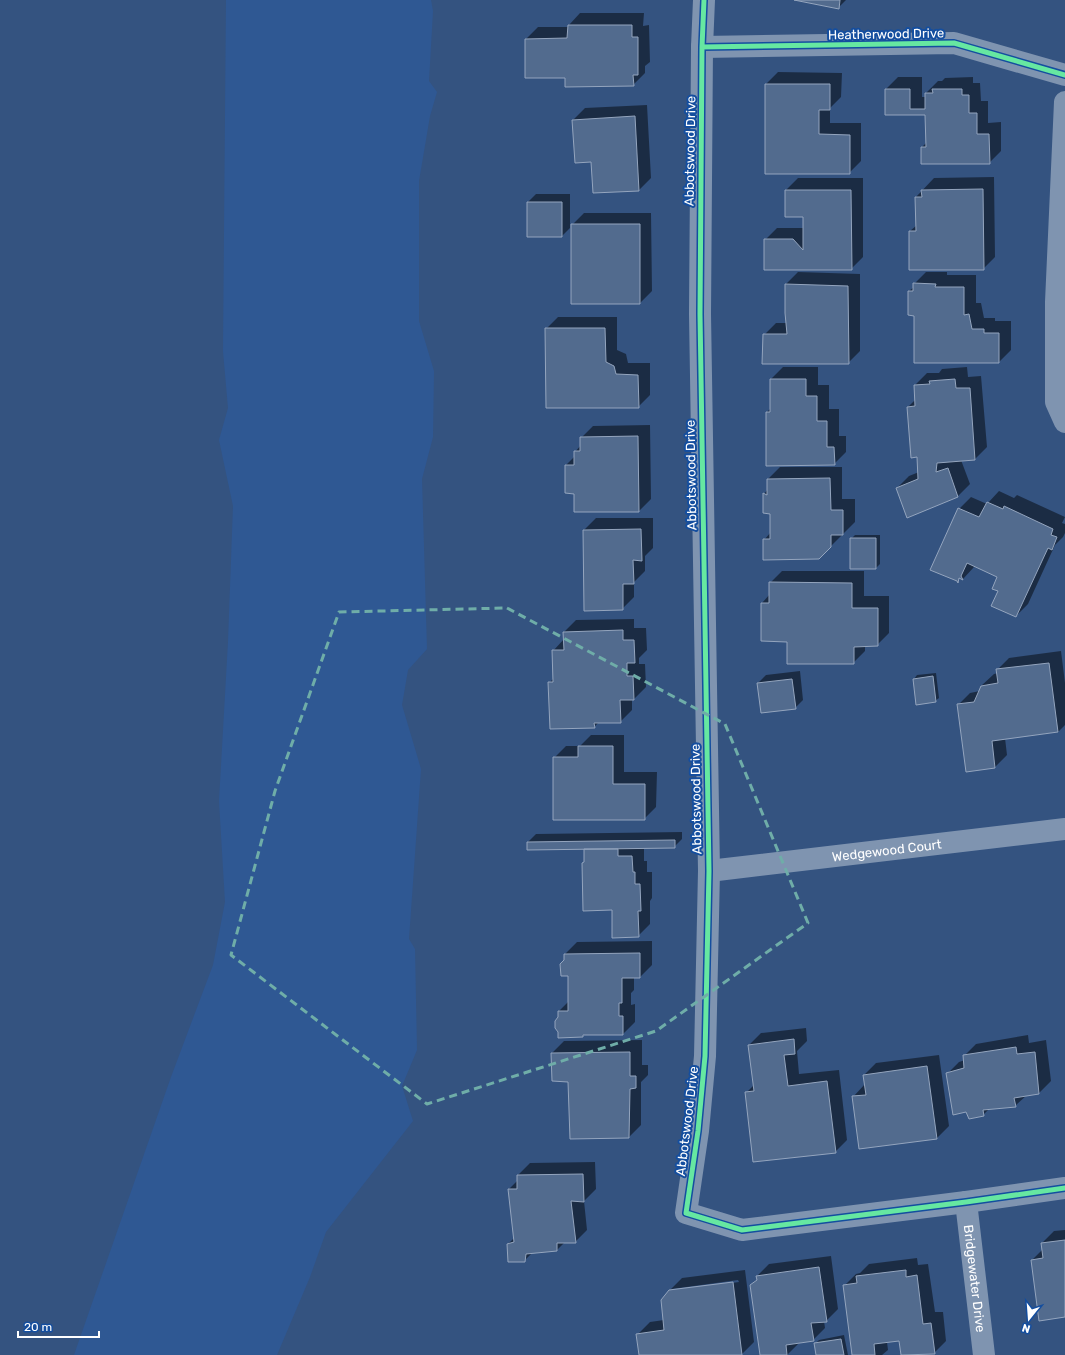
<svg xmlns="http://www.w3.org/2000/svg" width="1065" height="1355" font-family="Rubik,sans-serif">
<style>
.water{fill:#2f5893}
.shadow{fill:#0007;fill-rule:evenodd}
.building{fill:#526b8e;stroke:#94a5be}
.lines{fill:none;stroke-linecap:round;stroke-linejoin:round}
.minor{stroke:#7f94b0;stroke-width:22}
.cycleway-casing{stroke:#144e9f;stroke-width:8}
.cycleway{stroke:#66e7a1;stroke-width:5}
.marked{fill:none;stroke:#6fada8;stroke-width:3;stroke-dasharray:8 5;stroke-linejoin:round}
.labels{text-anchor:middle;dominant-baseline:central;stroke-width:4;stroke-linejoin:round;paint-order:stroke}
.street-label{font-size:13px;fill:#fff;stroke:#144e9f}
</style>
<rect width="100%" height="100%" fill="#345380"/>
<path class="water" d="M 226,0 L 431,0 L 433,11 L 429,81 L 437,92 L 430,116 L 419,181 L 419,321 L 434,371 L 433,437 L 422,479 L 427,649 L 408,670 L 402,705 L 421,769 L 409,939 L 415,949 L 417,1050 L 402,1086 L 413,1121 L 326,1232 L 310,1277 L 277,1355 L 74,1355 L 171,1077 L 213,965 L 225,902 L 219,801 L 228,642 L 233,506 L 219,440 L 228,408 L 223,351 Z"/>
<path class="shadow" d="M 799,0 L 846,0 L 838,8 Z
M 580,13 L 644,13 L 643,26 L 649,25 L 650,62 L 645,66 L 645,73 L 633,85 L 566,77 L 526,39 L 538,27 L 568,27 L 569,25 Z
M 778,72 L 842,73 L 841,97 L 830,108 L 830,123 L 861,123 L 861,161 L 849,173 L 766,84 Z
M 898,77 L 922,77 L 922,97 L 926,97 L 926,93 L 938,81 L 942,81 L 945,78 L 973,77 L 973,83 L 980,83 L 981,101 L 988,101 L 988,123 L 1001,122 L 1001,151 L 989,163 L 922,147 L 927,142 L 926,114 L 886,114 L 886,89 Z
M 647,105 L 651,178 L 639,190 L 592,161 L 573,120 L 585,108 Z
M 994,177 L 995,257 L 983,269 L 910,231 L 917,225 L 916,197 L 934,178 Z
M 798,178 L 863,178 L 863,257 L 851,269 L 765,240 L 777,228 L 804,228 L 804,216 L 786,190 Z
M 536,194 L 570,194 L 570,228 L 562,236 L 528,202 Z
M 584,213 L 651,213 L 652,291 L 640,303 L 572,225 Z
M 798,272 L 860,274 L 860,351 L 848,363 L 764,335 L 776,323 L 787,323 L 786,284 Z
M 926,272 L 947,272 L 947,275 L 976,275 L 976,303 L 981,303 L 984,318 L 995,318 L 995,321 L 1011,321 L 1011,350 L 999,362 L 915,315 L 909,291 L 914,287 L 914,284 Z
M 558,317 L 617,317 L 617,350 L 626,354 L 628,363 L 650,363 L 650,395 L 638,407 L 546,329 Z
M 783,367 L 818,367 L 818,385 L 829,385 L 829,409 L 839,409 L 839,436 L 846,436 L 846,452 L 834,464 L 767,412 L 771,408 L 771,379 Z
M 967,367 L 968,377 L 981,376 L 987,447 L 975,459 L 961,460 L 970,484 L 958,496 L 907,516 L 897,488 L 909,476 L 919,472 L 918,456 L 908,407 L 916,399 L 915,385 L 927,373 L 939,373 L 942,369 Z
M 650,425 L 651,499 L 639,511 L 575,493 L 566,492 L 566,465 L 575,456 L 575,452 L 581,445 L 581,438 L 593,426 Z
M 780,467 L 842,467 L 842,499 L 855,499 L 855,522 L 819,558 L 764,540 L 771,532 L 771,513 L 764,494 L 768,489 L 768,479 Z
M 999,491 L 1014,498 L 1017,495 L 1065,517 L 1062,523 L 1065,524 L 1065,533 L 1063,537 L 1055,545 L 1028,604 L 1016,616 L 999,591 L 999,577 L 973,565 L 974,567 L 963,579 L 960,577 L 957,581 L 931,569 L 959,509 L 971,497 L 987,504 Z
M 596,518 L 653,518 L 653,548 L 645,556 L 645,571 L 634,582 L 634,597 L 622,609 L 584,530 Z
M 855,535 L 880,535 L 880,564 L 876,568 L 851,539 Z
M 782,571 L 864,571 L 864,596 L 889,596 L 889,633 L 877,645 L 865,645 L 865,651 L 853,663 L 788,641 L 762,603 L 770,594 L 770,583 Z
M 634,619 L 634,628 L 646,628 L 647,650 L 639,658 L 639,664 L 645,664 L 646,687 L 634,699 L 632,699 L 632,710 L 620,722 L 599,722 L 594,727 L 549,683 L 554,678 L 553,651 L 564,639 L 564,632 L 576,620 Z
M 1061,651 L 1065,683 L 1065,725 L 1058,732 L 1005,738 L 1007,755 L 995,767 L 967,771 L 958,705 L 970,693 L 980,691 L 981,686 L 994,674 L 998,673 L 997,670 L 1009,658 Z
M 800,671 L 803,700 L 795,708 L 758,683 L 766,675 Z
M 936,673 L 939,698 L 935,701 L 917,704 L 914,679 L 917,675 Z
M 591,735 L 624,735 L 624,772 L 657,772 L 656,807 L 644,819 L 554,758 L 566,746 L 580,746 Z
M 682,832 L 682,839 L 674,847 L 644,847 L 644,861 L 647,861 L 647,872 L 652,872 L 652,898 L 650,901 L 650,924 L 638,936 L 613,909 L 585,861 L 587,848 L 528,842 L 536,834 Z
M 652,941 L 652,965 L 640,977 L 634,977 L 634,990 L 631,993 L 631,1005 L 635,1004 L 635,1022 L 623,1034 L 585,1034 L 583,1036 L 559,1017 L 559,1011 L 569,1001 L 569,975 L 565,960 L 565,954 L 577,942 Z
M 806,1028 L 807,1041 L 797,1051 L 799,1074 L 839,1070 L 847,1140 L 835,1152 L 746,1093 L 754,1085 L 749,1045 L 761,1033 Z
M 1028,1035 L 1029,1043 L 1046,1040 L 1051,1081 L 1039,1093 L 1027,1095 L 1015,1106 L 990,1108 L 983,1115 L 947,1074 L 959,1062 L 965,1060 L 964,1056 L 976,1044 Z
M 642,1040 L 642,1065 L 648,1065 L 648,1075 L 641,1082 L 641,1125 L 629,1137 L 571,1138 L 569,1081 L 552,1053 L 564,1041 Z
M 939,1055 L 949,1126 L 937,1138 L 853,1097 L 865,1084 L 864,1075 L 876,1063 Z
M 595,1162 L 596,1189 L 584,1201 L 587,1230 L 575,1242 L 565,1242 L 557,1250 L 533,1252 L 524,1261 L 508,1244 L 514,1238 L 509,1189 L 518,1180 L 518,1175 L 530,1163 Z
M 1065,1230 L 1065,1316 L 1032,1260 L 1043,1249 L 1042,1243 L 1054,1231 Z
M 831,1256 L 838,1309 L 826,1321 L 824,1321 L 825,1328 L 813,1340 L 799,1342 L 799,1343 L 787,1355 L 761,1355 L 751,1285 L 758,1279 L 757,1276 L 769,1264 Z
M 917,1258 L 918,1265 L 928,1264 L 935,1312 L 943,1312 L 946,1341 L 934,1353 L 902,1355 L 900,1340 L 887,1342 L 888,1350 L 882,1355 L 853,1355 L 844,1286 L 856,1274 L 860,1273 L 869,1264 Z
M 745,1270 L 754,1342 L 742,1354 L 640,1355 L 638,1334 L 650,1322 L 664,1320 L 669,1291 L 682,1278 ZM 738,1280 L 739,1282 L 672,1291 L 672,1289 Z
M 844,1335 L 848,1355 L 817,1355 L 815,1344 L 819,1340 Z"/>
<path class="building" d="M 794,0 L 840,0 L 839,9 Z
M 568,25 L 632,25 L 632,37 L 638,37 L 638,75 L 633,75 L 634,86 L 565,87 L 565,78 L 525,78 L 525,39 L 567,38 Z
M 765,84 L 830,84 L 830,110 L 819,110 L 819,134 L 850,135 L 850,174 L 765,174 Z
M 885,89 L 910,89 L 910,109 L 925,109 L 925,93 L 933,93 L 932,89 L 962,89 L 962,95 L 969,95 L 969,113 L 977,113 L 977,134 L 989,134 L 990,164 L 921,164 L 921,147 L 926,147 L 925,115 L 885,115 Z
M 635,116 L 639,191 L 593,193 L 591,162 L 575,163 L 572,120 Z
M 983,189 L 984,270 L 909,270 L 909,231 L 916,231 L 915,197 L 922,197 L 921,190 Z
M 785,190 L 851,190 L 852,270 L 764,270 L 764,239 L 793,239 L 803,250 L 803,217 L 785,217 Z
M 527,202 L 562,202 L 562,237 L 527,237 Z
M 571,224 L 640,224 L 640,304 L 571,304 Z
M 913,283 L 936,284 L 935,287 L 964,287 L 964,315 L 969,314 L 972,329 L 984,329 L 984,333 L 999,333 L 999,363 L 914,363 L 914,316 L 908,315 L 908,291 L 913,291 Z
M 785,284 L 848,286 L 849,364 L 762,364 L 763,334 L 787,334 L 785,313 Z
M 545,328 L 605,328 L 606,362 L 614,366 L 616,374 L 638,375 L 639,408 L 546,408 Z
M 770,379 L 806,379 L 806,396 L 817,396 L 817,421 L 827,421 L 827,447 L 834,447 L 835,465 L 766,466 L 766,412 L 770,412 Z
M 955,379 L 956,388 L 970,388 L 975,460 L 937,463 L 936,472 L 948,468 L 958,497 L 907,518 L 896,488 L 918,479 L 917,457 L 911,458 L 907,407 L 915,406 L 914,385 L 930,384 L 929,381 Z
M 638,436 L 639,512 L 574,512 L 574,494 L 565,493 L 565,465 L 574,465 L 574,451 L 580,451 L 580,437 Z
M 830,478 L 831,510 L 843,510 L 843,535 L 831,535 L 831,547 L 819,559 L 763,560 L 763,539 L 770,539 L 770,514 L 763,513 L 763,493 L 767,495 L 767,479 Z
M 987,502 L 1003,509 L 1004,506 L 1053,529 L 1051,535 L 1057,537 L 1052,550 L 1048,548 L 1016,617 L 991,606 L 998,591 L 992,589 L 997,577 L 967,563 L 961,576 L 963,580 L 959,578 L 958,583 L 957,581 L 930,570 L 958,508 L 979,517 Z
M 641,529 L 642,561 L 633,560 L 634,584 L 623,584 L 623,610 L 584,611 L 583,530 Z
M 850,538 L 876,538 L 876,569 L 850,569 Z
M 769,582 L 852,583 L 852,608 L 878,608 L 878,646 L 854,647 L 854,664 L 787,664 L 787,642 L 761,641 L 761,603 L 769,603 Z
M 623,630 L 623,640 L 634,640 L 635,663 L 627,663 L 627,676 L 633,676 L 634,700 L 620,700 L 621,723 L 594,723 L 595,728 L 550,729 L 548,682 L 553,682 L 552,650 L 564,650 L 563,632 Z
M 1049,663 L 1058,732 L 992,741 L 995,768 L 966,772 L 957,704 L 974,702 L 981,686 L 998,683 L 996,669 Z
M 933,676 L 936,702 L 916,705 L 913,679 Z
M 792,679 L 796,709 L 761,713 L 757,683 Z
M 578,746 L 613,746 L 613,784 L 645,784 L 645,820 L 553,820 L 553,757 L 578,757 Z
M 675,840 L 675,848 L 527,850 L 527,842 Z
M 584,849 L 618,849 L 618,856 L 632,856 L 633,872 L 635,872 L 635,884 L 640,884 L 641,911 L 638,911 L 639,937 L 612,938 L 612,910 L 583,911 L 582,863 L 584,862 Z
M 640,953 L 640,978 L 622,978 L 622,1003 L 619,1003 L 619,1016 L 623,1016 L 623,1035 L 583,1035 L 583,1037 L 558,1038 L 558,1032 L 555,1028 L 555,1021 L 558,1017 L 558,1011 L 568,1011 L 568,976 L 561,976 L 560,964 L 564,960 L 564,954 Z
M 794,1039 L 795,1054 L 784,1055 L 788,1086 L 827,1081 L 836,1153 L 753,1162 L 745,1092 L 754,1091 L 748,1045 Z
M 1016,1047 L 1017,1054 L 1035,1052 L 1039,1094 L 1014,1098 L 1016,1107 L 983,1110 L 984,1116 L 969,1119 L 966,1112 L 953,1115 L 946,1073 L 964,1068 L 963,1055 Z
M 630,1052 L 630,1076 L 636,1076 L 636,1088 L 630,1089 L 629,1138 L 570,1139 L 568,1082 L 552,1081 L 551,1053 Z
M 927,1066 L 937,1139 L 859,1149 L 852,1096 L 866,1095 L 863,1075 Z
M 583,1174 L 584,1202 L 571,1201 L 576,1243 L 557,1243 L 557,1251 L 526,1254 L 525,1262 L 508,1262 L 507,1244 L 514,1242 L 508,1189 L 517,1189 L 517,1175 Z
M 1065,1240 L 1065,1317 L 1039,1321 L 1031,1260 L 1043,1258 L 1041,1243 Z
M 819,1267 L 827,1322 L 811,1323 L 814,1341 L 786,1345 L 787,1355 L 760,1355 L 750,1285 L 757,1280 L 756,1276 Z
M 906,1270 L 906,1277 L 917,1275 L 923,1324 L 931,1323 L 935,1354 L 901,1355 L 899,1341 L 874,1344 L 875,1355 L 852,1355 L 843,1285 L 857,1283 L 856,1276 Z
M 733,1282 L 742,1355 L 639,1355 L 636,1334 L 664,1330 L 661,1300 L 669,1290 Z
M 841,1339 L 844,1355 L 816,1355 L 814,1343 Z"/>
<g class="lines">
<g class="minor">
<path d="M 704,0 L 702,47 L 700,314 L 709,871 L 705,1056 L 698,1131 L 686,1213 L 742,1230 L 966,1202 L 1065,1188"/>
<path d="M 702,47 L 954,43 L 1065,75"/>
<path d="M 1065,102 L 1056,302 L 1056,402 L 1065,422"/>
<path id="s1" d="M 709,871 L 1065,829"/>
<path id="s2" d="M 966,1202 L 984,1355"/>
</g>
<defs>
<path id="cycleway" d="M 704,0 L 702,47 L 700,314 L 709,871 L 705,1056 L 698,1131 L 686,1213 L 742,1230 L 966,1202 L 1065,1188
M 702,47 L 954,43 L 1065,75"/>
</defs>
<use href="#cycleway" class="cycleway-casing"/>
<use href="#cycleway" class="cycleway"/>
</g>
<path class="marked" d="M 507,608 L 725,724 L 808,923 L 656,1031 L 427,1104 L 231,955 L 275,791 L 339,612 Z"/>
<g class="labels">
<g class="street-label">
<text transform="translate(886 34) rotate(-1)">Heatherwood Drive</text>
<text transform="translate(690 151) rotate(-89)">Abbotswood Drive</text>
<text transform="translate(691 475) rotate(-91)">Abbotswood Drive</text>
<text transform="translate(696 799) rotate(-91)">Abbotswood Drive</text>
<text stroke="none"><textPath href="#s1" startOffset="179">Wedgewood Court</textPath></text>
<text transform="translate(687 1121) rotate(-83)">Abbotswood Drive</text>
<text stroke="none"><textPath href="#s2" startOffset="77">Bridgewater Drive</textPath></text>
</g>
</g>
<g transform="translate(1029 1319) rotate(197)" stroke="#144e9f" stroke-width="3" paint-order="stroke">
<path d="M0-3L7 15L0 10L-7 15Z" fill="#ffffff"/>
<text y="-6" font-size="11" font-weight="bold" text-anchor="middle" fill="#ffffff">N</text>
</g>
<path d="M18 1331v6h81v-6" fill="none" stroke="#ffffff" stroke-width="2"/>
<text x="24" y="1331" font-size="12" fill="#ffffff" stroke="#144e9f" stroke-width="3" paint-order="stroke">20 m</text>
</svg>
